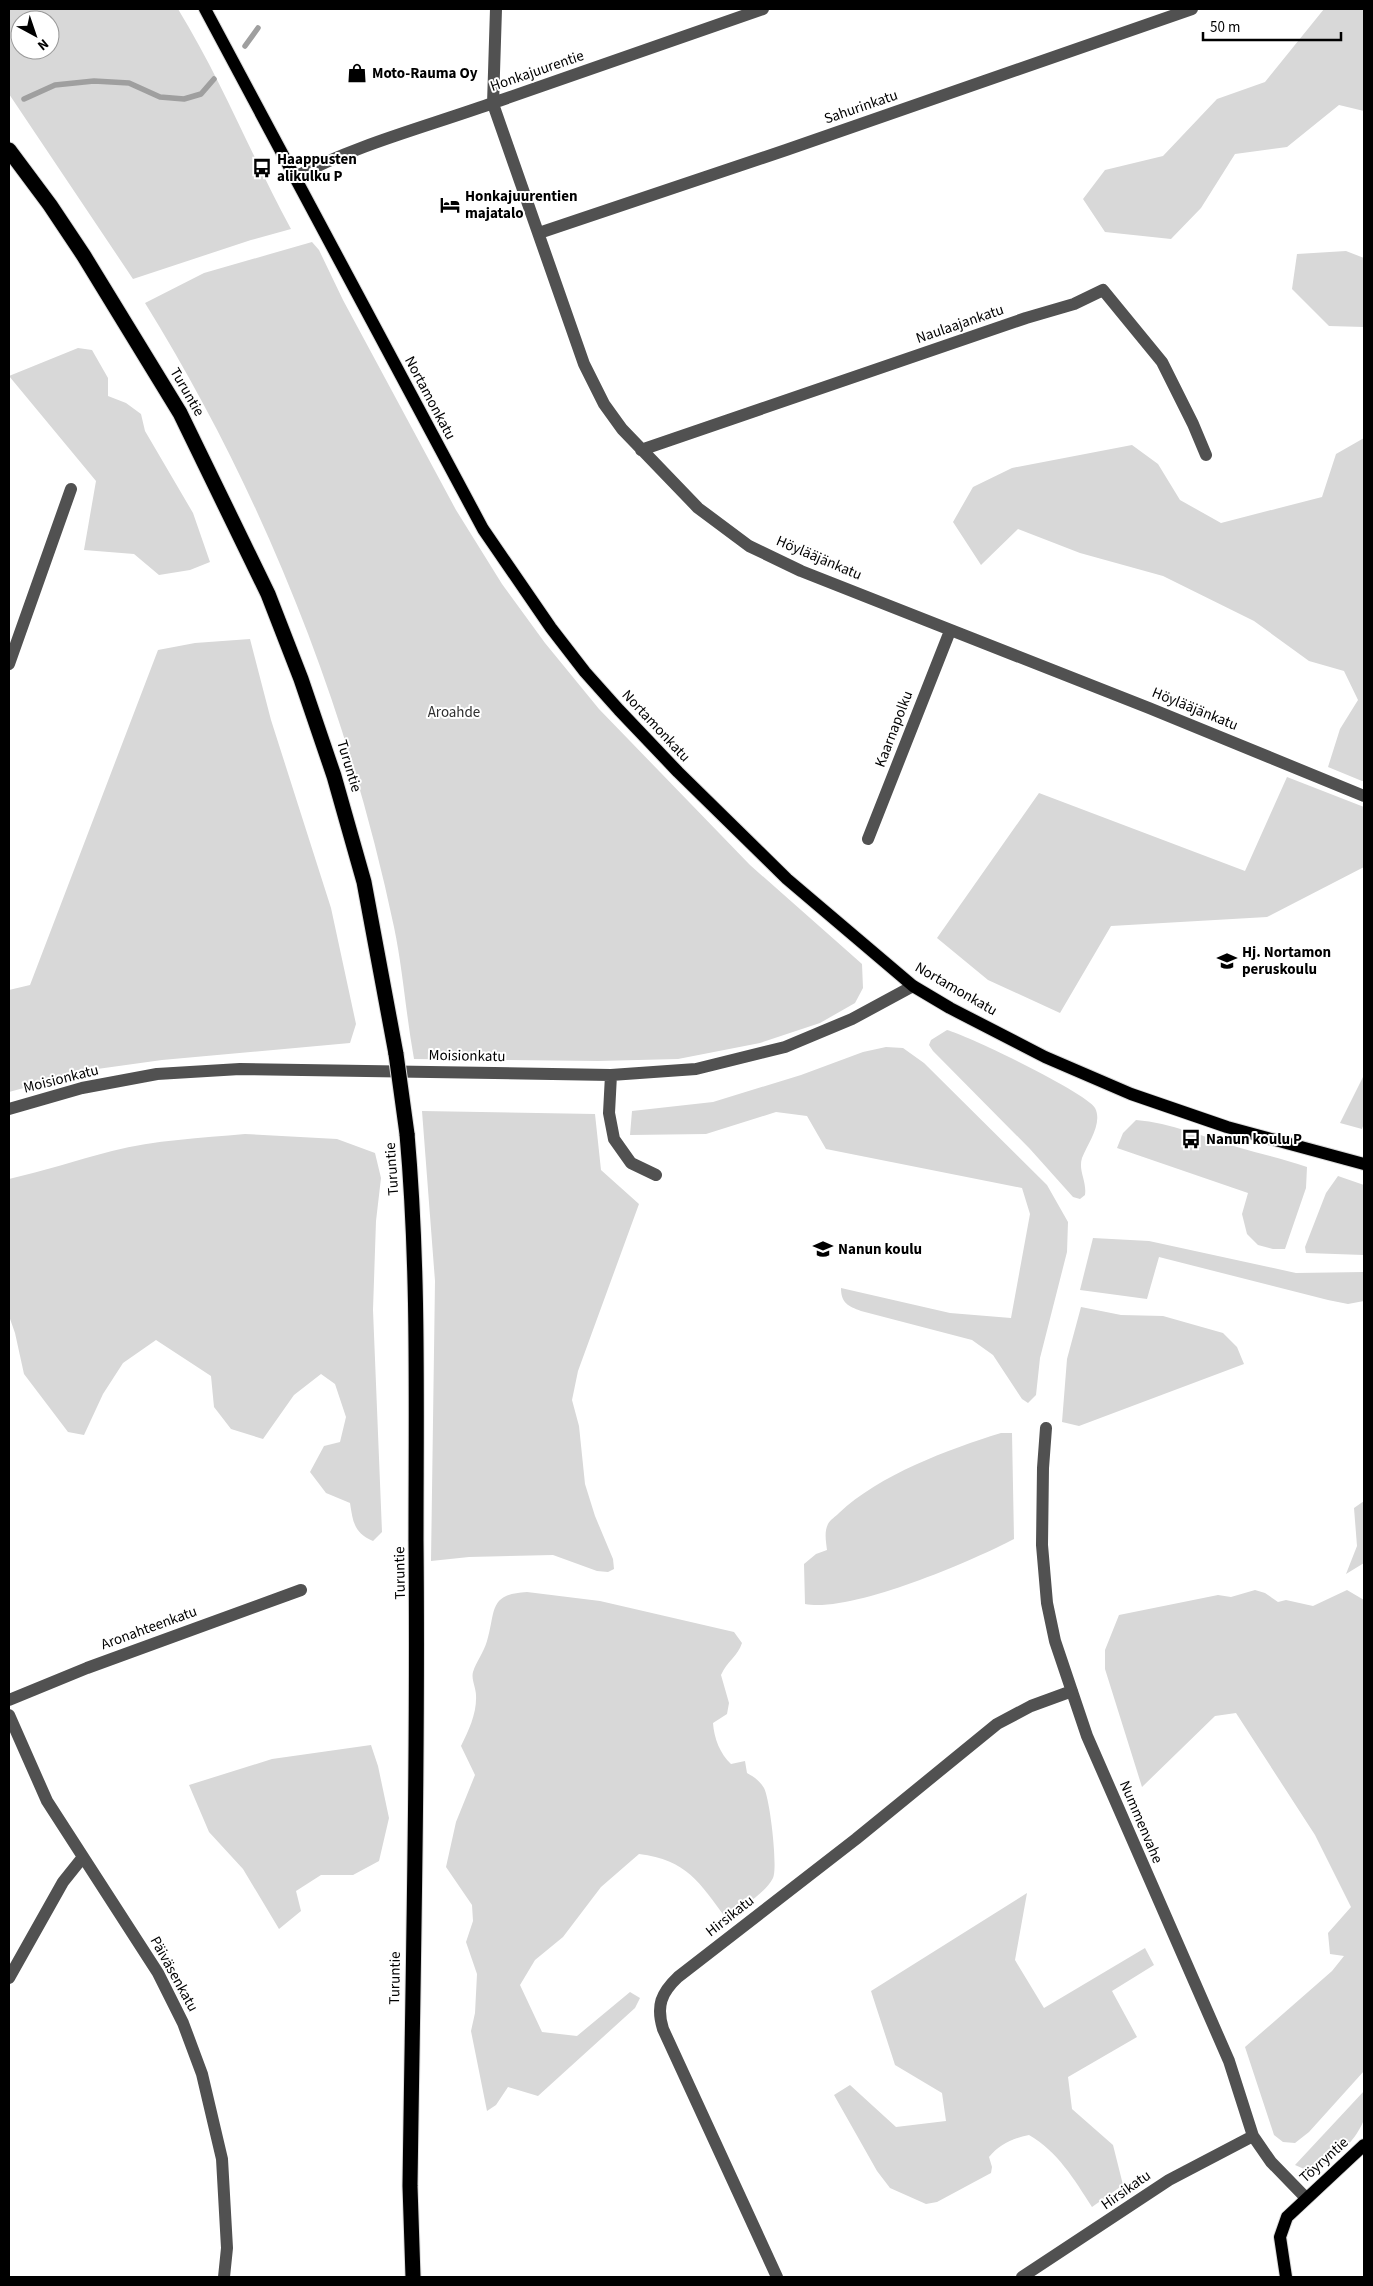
<svg xmlns="http://www.w3.org/2000/svg" width="1373" height="2286" font-family="'Source Sans 3',sans-serif">
<style>
.green{fill:#d8d8d8;fill-rule:evenodd}
.lines{fill:none;stroke-linecap:round;stroke-linejoin:round}
.stream{stroke:#9f9f9f;stroke-width:5.5}
.major-casing{stroke:#dbdbdb;stroke-width:14}
.highway-casing{stroke:#dbdbdb;stroke-width:17}
.minor{stroke:#515151;stroke-width:12}
.major{stroke:#000;stroke-width:12}
.highway{stroke:#000;stroke-width:15}
.highway-bridge-casing{stroke:#dbdbdb;stroke-width:17;stroke-linecap:butt}
.highway-bridge{stroke:#000;stroke-width:15}
.labels{text-anchor:middle;dominant-baseline:central;stroke-width:4;stroke-linejoin:round;paint-order:stroke}
.street-label{font-size:15px;fill:#000;stroke:#fff}
.poi-label{font-size:15px;font-weight:bold;fill:#000;stroke:#fff;text-anchor:start}
.park-label{font-size:15px;fill:#2f2f2f;stroke:#fff}
</style>
<rect width="100%" height="100%" fill="#fff"/>
<path class="green" d="M 9,9 L 178,9 C 221,79 252,157 291,229 L 251,240 L 133,279 L 9,94 ZM 20,20 L 50,20 L 50,50 L 20,50 Z
M 1324,9 L 1364,9 L 1364,111 L 1339,105 L 1287,147 L 1235,154 L 1201,208 L 1171,239 L 1105,232 L 1083,199 L 1105,170 L 1163,156 L 1217,99 L 1265,82 Z
M 312,242 L 319,250 L 343,300 L 456,510 L 502,584 L 545,643 L 599,709 L 750,865 L 862,964 L 863,988 L 855,1003 L 820,1023 L 760,1043 L 678,1059 L 598,1061 L 414,1059 C 406,1015 403,970 394,927 C 348,708 263,493 145,303 L 204,273 Z
M 1346,251 L 1364,258 L 1364,327 L 1329,326 L 1292,289 L 1297,254 Z
M 78,348 L 92,350 L 108,378 L 108,396 L 126,403 L 141,414 L 145,431 L 193,513 L 210,562 L 190,570 L 159,575 L 134,554 L 84,550 L 96,481 L 9,376 Z
M 1364,438 L 1364,781 L 1362,781 L 1328,767 L 1340,729 L 1358,700 L 1344,671 L 1309,661 L 1254,621 L 1163,576 L 1080,553 L 1018,529 L 981,565 L 953,522 L 973,487 L 1012,468 L 1132,445 L 1158,464 L 1180,500 L 1221,523 L 1322,497 L 1336,454 Z
M 250,639 L 271,720 L 331,908 L 356,1024 L 350,1043 L 162,1060 L 90,1070 L 9,1092 L 9,990 L 30,985 L 158,650 L 195,643 Z
M 1287,777 L 1364,807 L 1364,867 L 1267,917 L 1111,926 L 1060,1013 L 988,980 L 937,938 L 1039,793 L 1245,871 Z
M 947,1030 C 967,1035 1087,1093 1095,1108 C 1103,1123 1088,1143 1082,1158 C 1078,1171 1087,1181 1085,1195 L 1080,1199 L 1073,1197 L 1030,1149 L 933,1051 L 929,1045 L 931,1040 Z
M 886,1047 L 903,1048 L 924,1063 L 1047,1185 L 1068,1222 L 1067,1252 L 1040,1358 L 1036,1395 L 1028,1403 L 1022,1399 L 993,1355 L 972,1340 L 861,1311 C 848,1306 841,1303 841,1288 L 950,1313 L 1011,1318 L 1030,1214 L 1022,1188 L 826,1149 L 807,1116 L 776,1112 L 706,1134 L 630,1135 L 632,1111 L 713,1102 L 801,1075 L 863,1052 Z
M 1364,1075 L 1364,1123 L 1362,1129 L 1340,1123 Z
M 422,1111 L 595,1114 L 601,1170 L 639,1204 L 578,1371 L 572,1400 L 579,1426 L 585,1484 L 595,1516 L 613,1559 L 614,1569 L 608,1572 L 597,1571 L 553,1555 L 469,1557 L 431,1561 L 435,1281 Z
M 1136,1120 C 1171,1123 1204,1137 1237,1147 C 1261,1154 1284,1159 1307,1167 L 1306,1188 L 1285,1249 L 1273,1249 L 1258,1245 L 1247,1234 L 1242,1214 L 1248,1193 L 1117,1148 L 1123,1133 Z
M 245,1134 L 337,1139 L 375,1153 L 381,1178 L 376,1221 L 373,1310 L 382,1532 L 373,1541 C 354,1533 353,1522 350,1503 L 326,1493 L 310,1472 L 324,1446 L 340,1442 L 346,1417 L 335,1384 L 321,1374 L 294,1395 L 263,1439 L 231,1429 L 214,1407 L 211,1376 L 156,1340 L 123,1363 L 103,1394 L 84,1435 L 68,1432 L 24,1374 L 15,1333 L 9,1316 L 9,1179 C 44,1171 77,1160 112,1151 C 155,1140 201,1138 245,1134 Z
M 1338,1176 L 1364,1185 L 1364,1255 L 1306,1253 L 1305,1247 L 1326,1193 Z
M 1093,1238 L 1149,1241 L 1296,1273 L 1364,1272 L 1364,1301 L 1348,1304 L 1328,1300 L 1159,1257 L 1147,1299 L 1080,1290 Z
M 1081,1307 L 1121,1315 L 1163,1316 L 1223,1333 L 1237,1347 L 1244,1364 L 1079,1426 L 1062,1422 L 1067,1359 Z
M 1001,1433 L 1012,1433 L 1014,1539 C 970,1562 851,1613 805,1604 L 804,1564 L 816,1554 L 827,1550 C 826,1541 824,1532 828,1524 C 830,1520 836,1516 839,1513 C 879,1475 949,1449 1001,1433 Z
M 1364,1501 L 1364,1563 L 1346,1574 L 1357,1546 L 1354,1508 Z
M 1255,1590 L 1265,1593 L 1278,1602 L 1286,1600 L 1313,1606 L 1347,1590 L 1364,1600 L 1364,2071 L 1309,2132 L 1295,2143 L 1283,2142 L 1274,2135 L 1245,2047 L 1332,1971 L 1344,1956 L 1330,1954 L 1328,1933 L 1351,1907 L 1315,1835 L 1236,1713 L 1215,1716 L 1142,1787 L 1105,1669 L 1105,1650 L 1119,1615 L 1218,1595 L 1231,1597 Z
M 527,1592 L 600,1601 L 734,1632 L 742,1643 C 738,1656 727,1661 721,1675 L 729,1703 L 727,1714 L 713,1723 C 714,1738 720,1754 731,1764 L 745,1761 L 747,1773 C 754,1777 759,1780 764,1788 C 770,1799 778,1868 773,1878 C 764,1895 741,1907 726,1918 C 699,1882 687,1860 639,1854 L 601,1887 L 563,1937 L 535,1960 L 520,1985 L 542,2032 L 577,2036 L 630,1992 L 640,1998 L 635,2008 L 538,2096 L 508,2087 L 496,2105 L 487,2111 L 471,2031 L 475,2013 L 477,1974 L 466,1942 L 473,1921 L 472,1905 L 446,1867 L 456,1822 L 475,1775 L 461,1746 C 469,1730 477,1713 476,1695 C 476,1688 471,1679 473,1672 C 476,1662 484,1652 487,1641 C 496,1611 488,1594 527,1592 Z
M 371,1745 L 378,1766 L 389,1818 L 379,1861 L 353,1875 L 321,1875 L 296,1891 L 301,1911 L 279,1929 L 243,1869 L 209,1832 L 189,1785 L 272,1759 Z
M 1027,1893 L 1015,1960 L 1044,2008 L 1145,1948 L 1154,1965 L 1112,1991 L 1137,2037 L 1068,2077 L 1072,2109 L 1113,2145 L 1123,2185 L 1092,2207 C 1074,2179 1058,2152 1029,2135 C 1013,2138 999,2145 989,2157 L 992,2167 L 991,2173 L 937,2202 L 926,2204 L 890,2188 L 877,2171 L 834,2095 L 850,2085 L 896,2127 L 946,2121 L 942,2093 L 895,2065 L 871,1991 Z
M 1364,2091 C 1364,2099 1367,2114 1363,2122 C 1354,2143 1332,2163 1311,2172 L 1295,2165 Z"/>
<g class="lines">
<path class="stream" d="M 245,46 L 258,28
M 24,99 L 55,85 L 94,81 L 129,83 L 160,97 L 184,99 L 201,94 L 214,79"/>
<defs>
<path id="major" d="M 205,9 L 483,529 L 551,628 L 585,672 L 619,710 L 678,772 L 787,879 L 913,986 L 950,1008 L 1045,1057 L 1131,1094 L 1227,1127 L 1364,1164
M 1286,2277 L 1280,2237 L 1287,2217 L 1364,2145"/>
<path id="highway" d="M 9,150 L 50,205 L 84,256 L 180,413 L 268,594 L 301,679 L 334,776 L 364,882 L 396,1054
M 407,1134 C 419,1269 416,1405 416,1541 C 418,1756 413,1971 410,2186 L 413,2277"/>
</defs>
<use href="#major" class="major-casing"/>
<use href="#highway" class="highway-casing"/>
<path class="minor" d="M 496,9 L 493,104 L 584,364 L 604,404 L 622,429 L 698,508 L 749,546 L 801,571 L 1149,708 L 1364,796
M 295,177 C 356,145 425,127 490,104 C 581,73 672,41 763,9
M 539,233 L 786,150 L 1192,9
M 641,450 L 1026,318 L 1074,304 L 1103,290 L 1162,362 L 1193,424 L 1206,455
M 9,664 L 71,489
M 868,839 L 950,631
M 611,1075 L 609,1113 L 614,1139 L 631,1163 L 656,1175
M 9,1109 L 82,1088 L 157,1074 L 240,1069 L 611,1075 L 696,1069 L 785,1047 L 852,1019 L 913,986
M 1046,1428 L 1043,1468 L 1042,1545 L 1047,1603 L 1055,1641 L 1087,1736 L 1229,2061 L 1253,2136 L 1271,2162 L 1306,2198
M 9,1700 L 87,1668 L 301,1590
M 9,1715 L 47,1801 L 158,1973 L 183,2023 L 202,2074 L 222,2159 L 227,2248 L 224,2277
M 9,1978 L 63,1882 L 83,1857
M 777,2277 L 663,2029 C 656,2006 661,1993 678,1977 L 856,1839 L 997,1724 L 1031,1706 L 1072,1691
M 1022,2277 L 1169,2180 L 1253,2136"/>
<use href="#major" class="major"/>
<use href="#highway" class="highway"/>
<defs>
<path id="highway-bridge" d="M 396,1054 L 407,1134"/>
</defs>
<use href="#highway-bridge" class="highway-bridge-casing"/>
<use href="#highway-bridge" class="highway-bridge"/>
</g>
<defs>
<symbol id="shop-bare" viewBox="-9 -9 18 18"><path d="M-5-2.5h2.3a2.7 3.5 0 0 1 5.4 0H5L5.5 6h-11ZM-1.5-2.5h3a1.5 2.3 0 0 0-3 0Z" fill="#000" stroke="#fff" stroke-width="2.5" paint-order="stroke"/></symbol>
<symbol id="bus-bare" viewBox="-9 -9 18 18"><path d="M-5-6H5V4H4V6H2V4H-2V6H-4V4H-5ZM-3.5-4V0h7V-4ZM-3.5 1.2v1.5H-2V1.2ZM2 1.2v1.5H3.5V1.2Z" fill="#000" stroke="#fff" stroke-width="2.5" paint-order="stroke"/></symbol>
<symbol id="hotel-bare" viewBox="-9 -9 18 18"><path d="M-6-4.5h1.5V1H6V5H4.5V3h-9V5H-6ZM-4 0a1.8 1.8 0 1 1 3.6 0ZM.5 0V-2.5h3Q6-2.5 6 0Z" fill="#000" stroke="#fff" stroke-width="2.5" paint-order="stroke"/></symbol>
<symbol id="school-bare" viewBox="-9 -9 18 18"><path d="M0-5L7-2L0 1L-7-2ZM-4 1L0 2.5L4 1V4Q0 6-4 4Z" fill="#000" stroke="#fff" stroke-width="2.5" paint-order="stroke"/></symbol>
</defs>
<g fill-rule="evenodd">
<use href="#shop-bare" x="343" y="59" width="28" height="28"/>
<use href="#bus-bare" x="248" y="154" width="28" height="28"/>
<use href="#hotel-bare" x="436" y="191" width="28" height="28"/>
<use href="#school-bare" x="1213" y="947" width="28" height="28"/>
<use href="#bus-bare" x="1177" y="1125" width="28" height="28"/>
<use href="#school-bare" x="809" y="1235" width="28" height="28"/>
</g>
<g class="labels">
<g class="street-label">
<text transform="translate(537 71) rotate(-19)">Honkajuurentie</text>
<text transform="translate(861 107) rotate(-19)">Sahurinkatu</text>
<text transform="translate(960 324) rotate(-19)">Naulaajankatu</text>
<text transform="translate(187 392) rotate(60)">Turuntie</text>
<text transform="translate(430 398) rotate(62)">Nortamonkatu</text>
<text transform="translate(819 558) rotate(23)">Höylääjänkatu</text>
<text transform="translate(1195 709) rotate(22)">Höylääjänkatu</text>
<text transform="translate(656 726) rotate(47)">Nortamonkatu</text>
<text transform="translate(894 729) rotate(-69)">Kaarnapolku</text>
<text transform="translate(349 766) rotate(73)">Turuntie</text>
<text transform="translate(956 989) rotate(30)">Nortamonkatu</text>
<text transform="translate(467 1056) rotate(1)">Moisionkatu</text>
<text transform="translate(61 1079) rotate(-14)">Moisionkatu</text>
<text transform="translate(392 1169) rotate(-94)">Turuntie</text>
<text transform="translate(400 1573) rotate(-91)">Turuntie</text>
<text transform="translate(149 1628) rotate(-20)">Aronahteenkatu</text>
<text transform="translate(1141 1822) rotate(67)">Nummenvahe</text>
<text transform="translate(730 1916) rotate(-38)">Hirsikatu</text>
<text transform="translate(174 1974) rotate(61)">Päiväsenkatu</text>
<text transform="translate(395 1978) rotate(-89)">Turuntie</text>
<text transform="translate(1324 2160) rotate(-42)">Töyryntie</text>
<text transform="translate(1126 2190) rotate(-35)">Hirsikatu</text>
</g>
<g class="poi-label">
<text x="372" y="73">Moto-Rauma Oy</text>
<text x="277" y="159">Haappusten<tspan x="277" dy="17">alikulku P</tspan></text>
<text x="465" y="196">Honkajuurentien<tspan x="465" dy="17">majatalo</tspan></text>
<text x="1242" y="952">Hj. Nortamon<tspan x="1242" dy="17">peruskoulu</tspan></text>
<text x="1206" y="1139">Nanun koulu P</text>
<text x="838" y="1249">Nanun koulu</text>
</g>
<g class="park-label">
<text x="454" y="712">Aroahde</text>
</g>
</g>
<rect width="1373" height="2286" fill="none" stroke="#000000" stroke-width="20"/>
<g transform="translate(35 35) rotate(140)"><circle r="24" fill="#ffffff" stroke="#999999"/>
<path d="M0-4L9 19L0 12L-9 19Z" fill="#000000"/>
<text y="-8" font-size="14" font-weight="bold" text-anchor="middle" fill="#000000">N</text>
</g>
<path d="M1203 32v8h138v-8" fill="none" stroke="#000000" stroke-width="2.5"/>
<text x="1210" y="32" font-size="15" fill="#000000" stroke="#ffffff" stroke-width="4" paint-order="stroke">50 m</text>
</svg>
